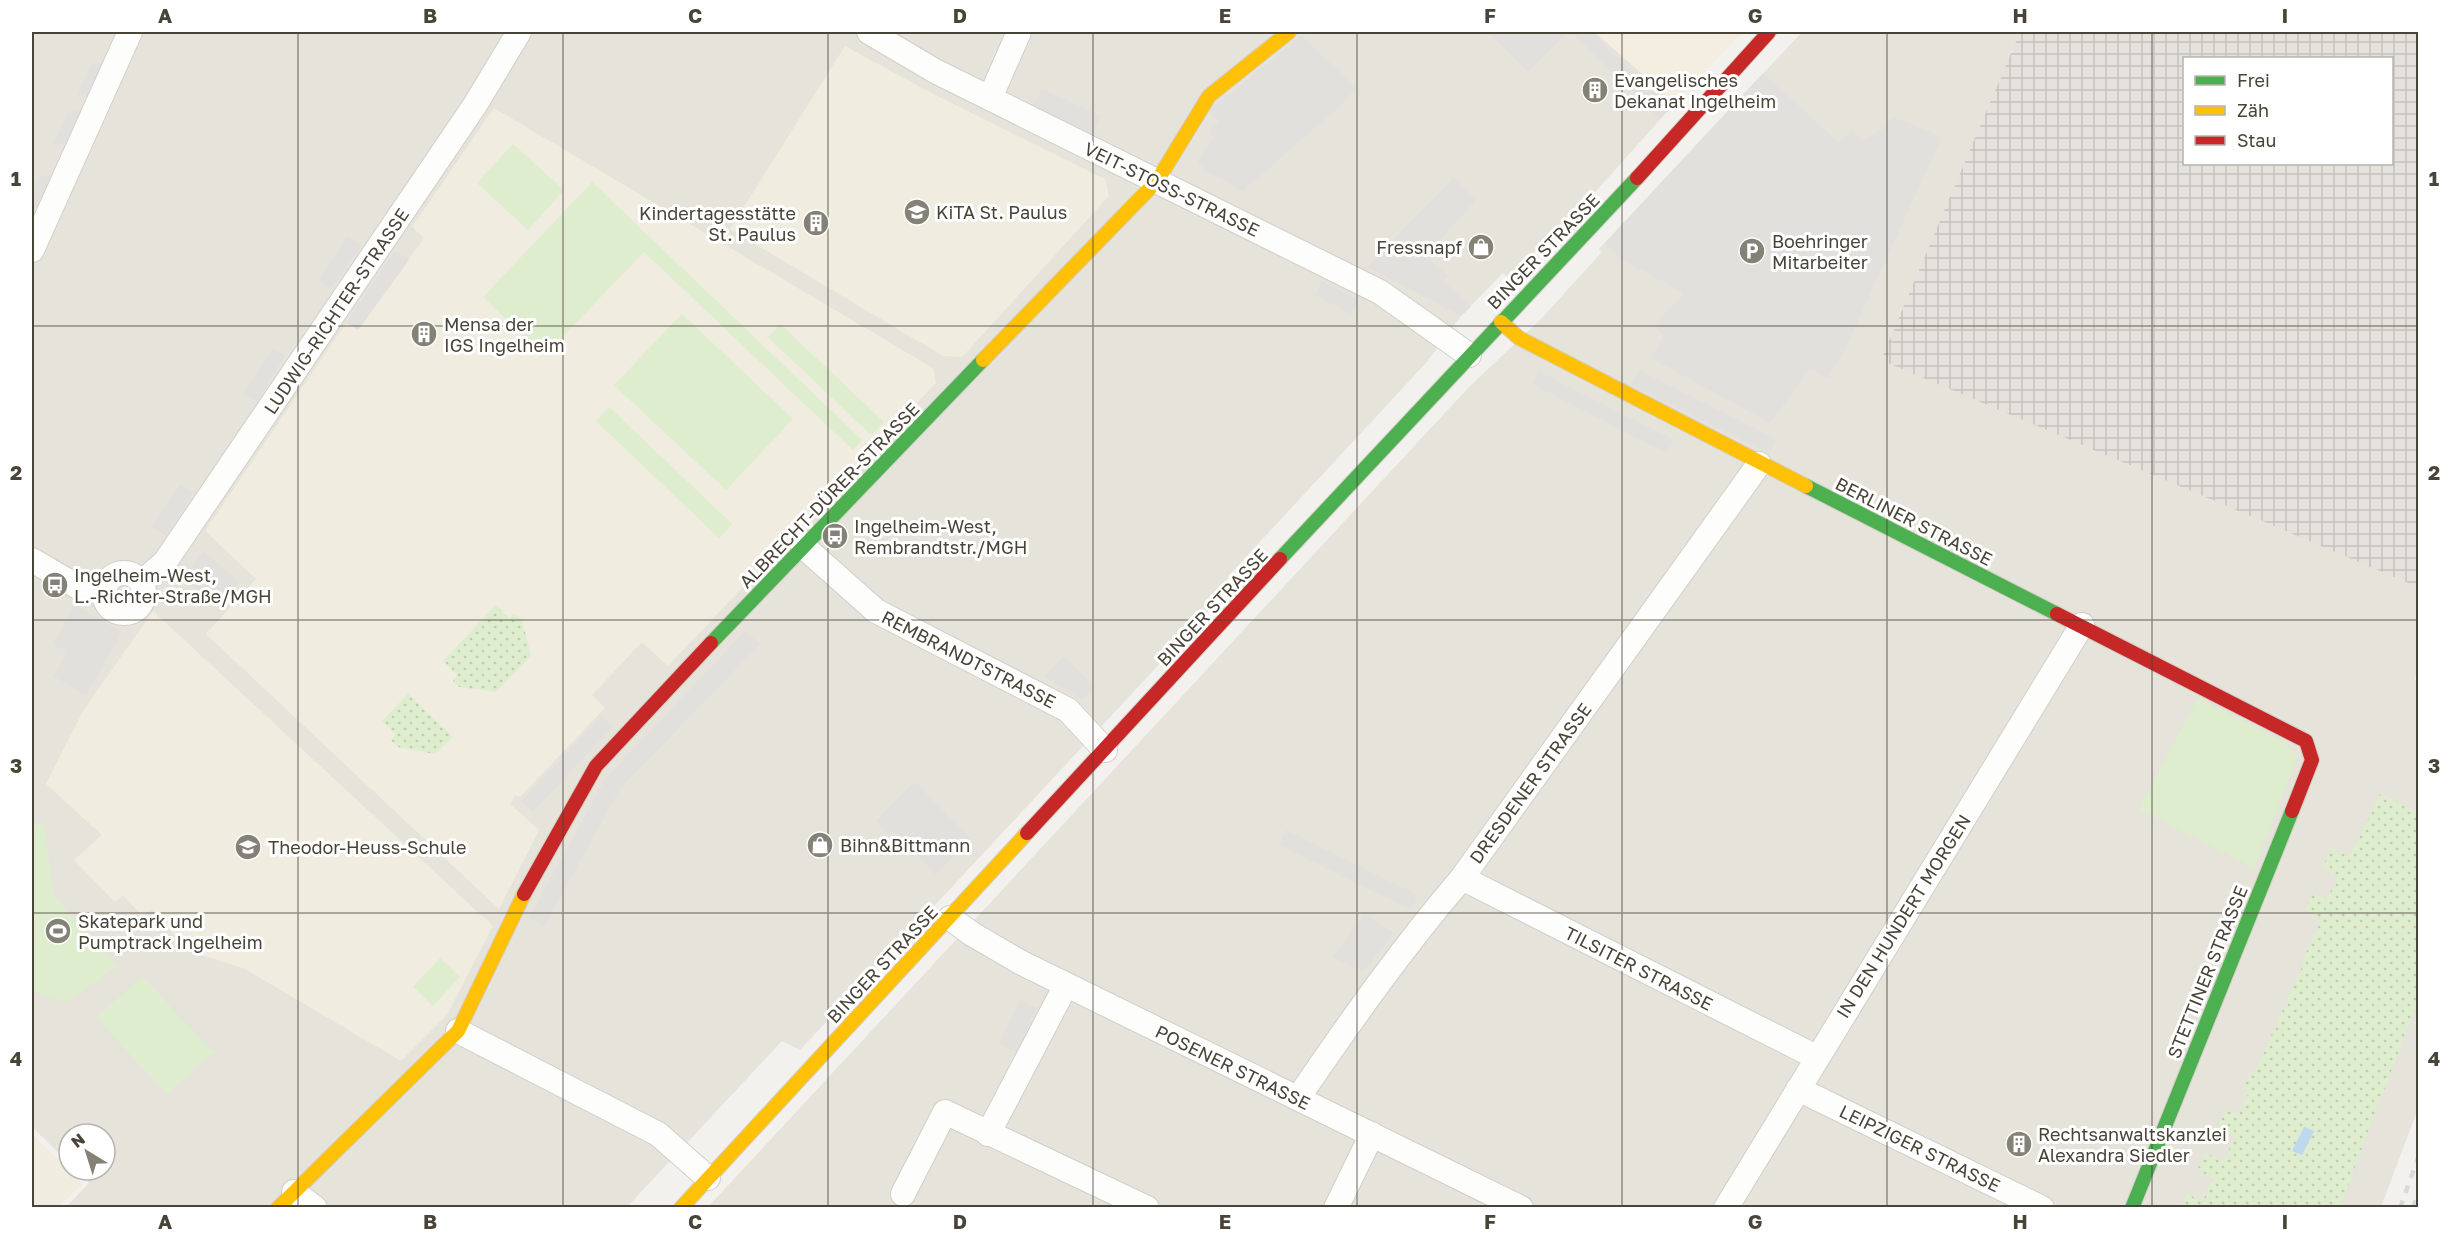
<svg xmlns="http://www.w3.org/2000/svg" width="2450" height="1239" font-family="'Golos Text',sans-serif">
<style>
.residential{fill:#e6e3da}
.commercial{fill:#f4eee0}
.industrial{fill:url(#industrial-grid);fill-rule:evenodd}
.education{fill:#f0ecdf}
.grass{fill:url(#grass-dots)}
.park{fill:#deedcd}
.parking{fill:#e2e0dc}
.water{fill:#bed8f0}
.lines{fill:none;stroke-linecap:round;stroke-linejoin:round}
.street-casing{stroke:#d0cfca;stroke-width:26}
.fast-casing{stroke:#d2cec4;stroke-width:16}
.slow-casing{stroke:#d2cec4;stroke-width:16}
.jam-casing{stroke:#d2cec4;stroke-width:16}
.street{stroke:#fdfdfc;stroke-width:24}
.fast{stroke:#4caf50;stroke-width:14}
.slow{stroke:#ffc107;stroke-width:14}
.jam{stroke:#c62828;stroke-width:14}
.rail{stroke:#dadad9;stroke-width:4.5;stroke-dasharray:8 8;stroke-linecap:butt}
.grid{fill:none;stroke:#494438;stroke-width:1.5;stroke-opacity:0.55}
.labels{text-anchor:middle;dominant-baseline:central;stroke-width:6;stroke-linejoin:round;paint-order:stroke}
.poi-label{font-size:18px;fill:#494438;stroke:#fff;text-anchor:start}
.street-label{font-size:18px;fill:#494438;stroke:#fff}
.neatline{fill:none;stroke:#494438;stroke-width:2}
.grid-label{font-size:20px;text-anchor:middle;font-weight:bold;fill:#494438}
</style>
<defs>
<pattern id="industrial-grid" width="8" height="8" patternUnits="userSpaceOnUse" patternTransform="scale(1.5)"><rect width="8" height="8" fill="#e5e1dc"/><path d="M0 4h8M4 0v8" fill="none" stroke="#c6c2be"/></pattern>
<pattern id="grass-dots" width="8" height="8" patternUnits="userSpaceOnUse" patternTransform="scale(1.5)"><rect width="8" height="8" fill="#deedcd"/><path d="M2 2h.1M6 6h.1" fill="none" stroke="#c0ccb1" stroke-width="1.8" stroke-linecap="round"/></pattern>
</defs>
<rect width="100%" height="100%" fill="#f2f1ed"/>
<path class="residential" d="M 32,32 L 1595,32 L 1675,103 L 1579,210 L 1508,277 L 1503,273 L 1461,316 L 1426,363 L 1231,573 L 1207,613 L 800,1050 L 782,1041 L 627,1207 L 65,1208 L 89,1183 L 76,1170 L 105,1170 L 105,1134 L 69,1134 L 69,1163 L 32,1127 Z
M 1802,32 L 2020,32 L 1882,360 L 2418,587 L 2418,671 L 2415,679 L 2418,682 L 2418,1109 L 2381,1207 L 707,1208 L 1469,387 L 1541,319 L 1601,253 L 1599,249 Z"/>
<path class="commercial" d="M 1595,32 L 1742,32 L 1675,103 Z"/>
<path class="industrial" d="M 2020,32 L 2418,32 L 2418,587 L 1881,360 ZM 2184,58 L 2392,58 L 2392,164 L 2184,164 Z"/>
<path class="education" d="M 845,46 L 937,96 L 1105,179 L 1109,196 L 962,357 L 943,356 L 730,229 Z
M 494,108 L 933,368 L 936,383 L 668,666 L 642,642 L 592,695 L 605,708 L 520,797 L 515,795 L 510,804 L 539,830 L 499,909 L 206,634 L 256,579 L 205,531 L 346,323 L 358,330 L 424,238 L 412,227 Z
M 153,611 L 493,926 L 447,1015 L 401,1061 L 245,969 L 189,951 L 151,909 L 142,916 L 123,895 L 115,902 L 74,860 L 102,835 L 46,784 L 83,711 Z
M 32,1134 L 83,1184 L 58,1207 L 32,1207 Z"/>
<path class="grass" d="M 496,605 L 509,618 L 514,613 L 522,620 L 531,656 L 496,692 L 459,687 L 453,681 L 458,675 L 443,661 Z
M 408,694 L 453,737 L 435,754 L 398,747 L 391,740 L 396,735 L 382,721 Z
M 2380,794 L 2418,812 L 2418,1000 L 2340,1207 L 2181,1208 L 2187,1194 L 2203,1201 L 2213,1178 L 2197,1170 L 2205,1153 L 2224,1161 L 2235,1137 L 2217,1128 L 2226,1109 L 2239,1115 L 2249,1092 L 2243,1088 L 2251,1071 L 2255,1072 L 2304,962 L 2302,961 L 2322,919 L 2305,910 L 2313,893 L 2327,899 L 2338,876 L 2322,868 L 2332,849 L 2350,857 Z"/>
<path class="park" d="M 513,144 L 564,190 L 528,230 L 477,183 Z
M 592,182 L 862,440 L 853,450 L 644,252 L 544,356 L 483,297 Z
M 682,314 L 793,419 L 726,490 L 614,385 Z
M 780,324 L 884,422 L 871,435 L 768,337 Z
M 609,407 L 732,524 L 719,538 L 596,421 Z
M 2198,698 L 2286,743 L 2298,756 L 2254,868 L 2139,809 Z
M 32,825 L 44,825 L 54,896 L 117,966 L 67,1002 L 32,991 Z
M 440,958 L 460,977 L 433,1006 L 413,987 Z
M 142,976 L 213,1052 L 167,1094 L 96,1018 Z"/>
<path class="parking" d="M 1487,32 L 1568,32 L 1528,72 Z
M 1571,32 L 1592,32 L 1670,109 L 1660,119 Z
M 1301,35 L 1356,88 L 1341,105 L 1243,191 L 1209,173 L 1198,162 L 1203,151 L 1214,139 L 1210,131 L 1219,121 L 1209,111 Z
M 106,62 L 94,93 L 77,96 L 91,64 Z
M 1763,73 L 1839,143 L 1852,131 L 1862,140 L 1880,131 L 1893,117 L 1942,137 L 1845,349 L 1828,378 L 1810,369 L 1770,423 L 1651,358 L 1664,335 L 1654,325 L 1684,293 L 1621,259 L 1605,243 Z
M 1042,89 L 1101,116 L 1093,134 L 1033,106 Z
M 81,109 L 83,117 L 68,143 L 53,145 L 69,111 Z
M 52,175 L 42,207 L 32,208 L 32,195 L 39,176 Z
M 1453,178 L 1476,200 L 1426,255 L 1448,276 L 1444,281 L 1471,307 L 1461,316 L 1367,267 Z
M 347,236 L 361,245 L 331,289 L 318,280 Z
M 395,251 L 409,260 L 358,330 L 346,323 Z
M 1322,281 L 1359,300 L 1351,314 L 1315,295 Z
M 273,348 L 285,356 L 257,401 L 244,393 Z
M 1639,370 L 1776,439 L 1769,454 L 1631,385 Z
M 1538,371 L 1674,440 L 1667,453 L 1532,384 Z
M 180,484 L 193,493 L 165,535 L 151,527 Z
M 203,551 L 240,582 L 212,603 L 184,577 Z
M 75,605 L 122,632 L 86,695 L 53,676 L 67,652 L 53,644 Z
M 745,631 L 760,644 L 620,789 L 544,927 L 529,918 L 605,779 Z
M 1065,656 L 1095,687 L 1082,699 L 1043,677 Z
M 602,716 L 613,727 L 533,812 L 521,801 Z
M 915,782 L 970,838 L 936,875 L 892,830 L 888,833 L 876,821 Z
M 1286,830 L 1418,895 L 1411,910 L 1279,845 Z
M 1364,915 L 1394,932 L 1364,971 L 1332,958 Z
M 1020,1000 L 1037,1008 L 1016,1052 L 999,1044 Z"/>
<path class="water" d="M 2304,1127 L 2314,1131 L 2302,1155 L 2292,1151 Z"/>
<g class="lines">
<defs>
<path id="street" d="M 869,32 L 935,71 L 1380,292 L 1469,355
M 990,98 L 1019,32
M 32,250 L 130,32
M 803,546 L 876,611 L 1068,710 L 1105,750
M 32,560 L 78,587 L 104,593
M104 593a20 20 0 1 1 40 0a20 20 0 1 1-40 0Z
M 141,583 L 165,562 L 475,105 L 519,32
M 1462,878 L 1816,1057
M 950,918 L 972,934 L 1020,962 L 1521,1208
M 458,1031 L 658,1134 L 708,1178
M 1798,1089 L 2042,1208
M 1298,1098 C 1350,1022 1402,948 1462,878 L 1759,464
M 988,1134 L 1066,985
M 294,1192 L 315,1208
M 903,1194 L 945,1112 L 1147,1208
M 1336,1208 L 1372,1134
M 1726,1208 L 2082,625"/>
<path id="fast" d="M 1806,486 L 2057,614
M 1280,559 L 1637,178
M 711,643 L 983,360
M 2132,1208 L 2292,811"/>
<path id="slow" d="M 1501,322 L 1519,338 L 1806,486
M 983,360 L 1157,181 L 1209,96 L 1289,32
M 278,1208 L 458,1031 L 524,894
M 681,1208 L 1027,833"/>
<path id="jam" d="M 1637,178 L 1769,32
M 2057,614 L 2306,741 L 2312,760 L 2292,811
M 1027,833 L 1280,559
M 524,894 L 596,766 L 711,643"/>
</defs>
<use href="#street" class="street-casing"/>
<use href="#fast" class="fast-casing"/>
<use href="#slow" class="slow-casing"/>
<use href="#jam" class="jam-casing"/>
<use href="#street" class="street"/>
<use href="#fast" class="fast"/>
<use href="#slow" class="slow"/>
<use href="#jam" class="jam"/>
<path class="rail" d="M 2400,1208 L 2418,1158
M 2413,1208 L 2418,1194"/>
</g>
<path class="grid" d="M 298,32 L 298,1208M 563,32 L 563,1208M 828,32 L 828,1208M 1093,32 L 1093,1208M 1357,32 L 1357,1208M 1622,32 L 1622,1208M 1887,32 L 1887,1208M 2152,32 L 2152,1208M 32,326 L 2418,326M 32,620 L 2418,620M 32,913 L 2418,913"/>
<defs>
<symbol id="building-disc" viewBox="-11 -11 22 22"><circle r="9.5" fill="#848177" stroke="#fff"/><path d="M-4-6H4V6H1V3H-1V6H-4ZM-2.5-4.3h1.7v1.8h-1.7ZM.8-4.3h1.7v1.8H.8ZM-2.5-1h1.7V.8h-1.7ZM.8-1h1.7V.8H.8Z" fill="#fff"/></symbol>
<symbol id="school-disc" viewBox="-11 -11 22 22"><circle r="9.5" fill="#848177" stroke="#fff"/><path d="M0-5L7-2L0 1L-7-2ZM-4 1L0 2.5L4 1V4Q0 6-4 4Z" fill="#fff"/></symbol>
<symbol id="shop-disc" viewBox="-11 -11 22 22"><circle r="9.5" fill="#848177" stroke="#fff"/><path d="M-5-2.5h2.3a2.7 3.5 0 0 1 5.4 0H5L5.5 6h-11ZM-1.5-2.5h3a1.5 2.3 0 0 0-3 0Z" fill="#fff"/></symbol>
<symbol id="parking-disc" viewBox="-11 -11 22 22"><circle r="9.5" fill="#848177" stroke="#fff"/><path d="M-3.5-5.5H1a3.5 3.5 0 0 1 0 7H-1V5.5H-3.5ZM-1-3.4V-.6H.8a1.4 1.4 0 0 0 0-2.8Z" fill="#fff"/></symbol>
<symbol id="bus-disc" viewBox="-11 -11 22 22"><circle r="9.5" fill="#848177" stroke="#fff"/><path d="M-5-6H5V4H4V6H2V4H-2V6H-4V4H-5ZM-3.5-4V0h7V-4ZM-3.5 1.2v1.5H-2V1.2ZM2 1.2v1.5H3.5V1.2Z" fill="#fff"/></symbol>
<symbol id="stadium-disc" viewBox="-11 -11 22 22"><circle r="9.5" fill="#848177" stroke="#fff"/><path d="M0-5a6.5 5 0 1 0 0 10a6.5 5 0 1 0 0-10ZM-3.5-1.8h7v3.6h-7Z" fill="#fff"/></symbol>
</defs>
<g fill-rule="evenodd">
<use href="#building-disc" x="1580" y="75" width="30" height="30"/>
<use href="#school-disc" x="902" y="197" width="30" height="30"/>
<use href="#building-disc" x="801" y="208" width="30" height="30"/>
<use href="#shop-disc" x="1466" y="232" width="30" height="30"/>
<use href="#parking-disc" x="1737" y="236" width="30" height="30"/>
<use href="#building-disc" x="409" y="319" width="30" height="30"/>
<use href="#bus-disc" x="820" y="521" width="30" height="30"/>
<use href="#bus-disc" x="40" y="570" width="30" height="30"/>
<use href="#shop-disc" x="805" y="830" width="30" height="30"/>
<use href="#school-disc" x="233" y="832" width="30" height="30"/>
<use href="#stadium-disc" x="43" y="916" width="30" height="30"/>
<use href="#building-disc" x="2004" y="1129" width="30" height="30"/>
</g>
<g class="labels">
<g class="poi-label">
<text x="1614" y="80">Evangelisches<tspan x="1614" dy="21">Dekanat Ingelheim</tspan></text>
<text x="936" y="212">KiTA St. Paulus</text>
<text x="796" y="213" text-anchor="end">Kindertagesstätte<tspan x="796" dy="21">St. Paulus</tspan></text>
<text x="1772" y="241">Boehringer<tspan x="1772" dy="21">Mitarbeiter</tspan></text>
<text x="1462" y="247" text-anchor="end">Fressnapf</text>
<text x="444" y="324">Mensa der<tspan x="444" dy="21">IGS Ingelheim</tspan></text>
<text x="854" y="526">Ingelheim-West,<tspan x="854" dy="21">Rembrandtstr./MGH</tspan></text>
<text x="74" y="575">Ingelheim-West,<tspan x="74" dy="21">L.-Richter-Straße/MGH</tspan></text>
<text x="840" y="845">Bihn&amp;Bittmann</text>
<text x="268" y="847">Theodor-Heuss-Schule</text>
<text x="78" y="921">Skatepark und<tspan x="78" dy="21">Pumptrack Ingelheim</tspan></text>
<text x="2038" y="1134">Rechtsanwaltskanzlei<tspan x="2038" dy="21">Alexandra Siedler</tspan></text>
</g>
<g class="street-label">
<text transform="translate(1172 189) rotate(26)">VEIT-STOSS-STRASSE</text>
<text transform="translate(1543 251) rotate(-46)">BINGER STRASSE</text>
<text transform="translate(336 311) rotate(-56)">LUDWIG-RICHTER-STRASSE</text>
<text transform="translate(829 495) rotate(-46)">ALBRECHT-DÜRER-STRASSE</text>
<text transform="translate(1914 521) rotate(27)">BERLINER STRASSE</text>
<text transform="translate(1212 607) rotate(-47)">BINGER STRASSE</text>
<text transform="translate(969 659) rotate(27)">REMBRANDTSTRASSE</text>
<text transform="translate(1530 783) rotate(-54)">DRESDENER STRASSE</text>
<text transform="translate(1903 916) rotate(-58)">IN DEN HUNDERT MORGEN</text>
<text transform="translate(882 964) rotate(-47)">BINGER STRASSE</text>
<text transform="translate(1639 968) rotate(27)">TILSITER STRASSE</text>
<text transform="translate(2207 972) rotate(-68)">STETTINER STRASSE</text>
<text transform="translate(1233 1067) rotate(26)">POSENER STRASSE</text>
<text transform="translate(1920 1148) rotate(26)">LEIPZIGER STRASSE</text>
</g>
</g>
<rect width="2450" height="1239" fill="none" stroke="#ffffff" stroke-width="66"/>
<rect x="2183" y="57" width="210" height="108" fill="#ffffff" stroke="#b6b4af" stroke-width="1.5"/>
<rect x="2195" y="76" width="30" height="9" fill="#4caf50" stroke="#b6b4af" stroke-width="1.5"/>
<text x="2237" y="87" font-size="18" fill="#494438">Frei</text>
<rect x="2195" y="106" width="30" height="9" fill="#ffc107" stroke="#b6b4af" stroke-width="1.5"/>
<text x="2237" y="117" font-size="18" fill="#494438">Zäh</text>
<rect x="2195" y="136" width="30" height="9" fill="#c62828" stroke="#b6b4af" stroke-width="1.5"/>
<text x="2237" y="147" font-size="18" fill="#494438">Stau</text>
<g transform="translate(87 1152) rotate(322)"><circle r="28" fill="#ffffff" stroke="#b6b4af" stroke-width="1.5"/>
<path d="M0-4.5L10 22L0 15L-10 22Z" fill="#848177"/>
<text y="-9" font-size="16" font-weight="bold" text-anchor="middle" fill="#494438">N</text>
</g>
<rect x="33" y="33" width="2384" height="1173" class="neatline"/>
<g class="grid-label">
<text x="165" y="23">A</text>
<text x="430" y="23">B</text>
<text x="695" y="23">C</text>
<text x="960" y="23">D</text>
<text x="1225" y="23">E</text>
<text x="1490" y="23">F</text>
<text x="1755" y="23">G</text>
<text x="2020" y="23">H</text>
<text x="2285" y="23">I</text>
<text x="16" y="186">1</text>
<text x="2434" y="186">1</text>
<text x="16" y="480">2</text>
<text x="2434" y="480">2</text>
<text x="16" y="773">3</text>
<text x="2434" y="773">3</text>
<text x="16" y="1066">4</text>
<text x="2434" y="1066">4</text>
<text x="165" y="1229">A</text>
<text x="430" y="1229">B</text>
<text x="695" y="1229">C</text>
<text x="960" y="1229">D</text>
<text x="1225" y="1229">E</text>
<text x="1490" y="1229">F</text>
<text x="1755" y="1229">G</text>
<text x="2020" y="1229">H</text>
<text x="2285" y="1229">I</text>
</g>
</svg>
